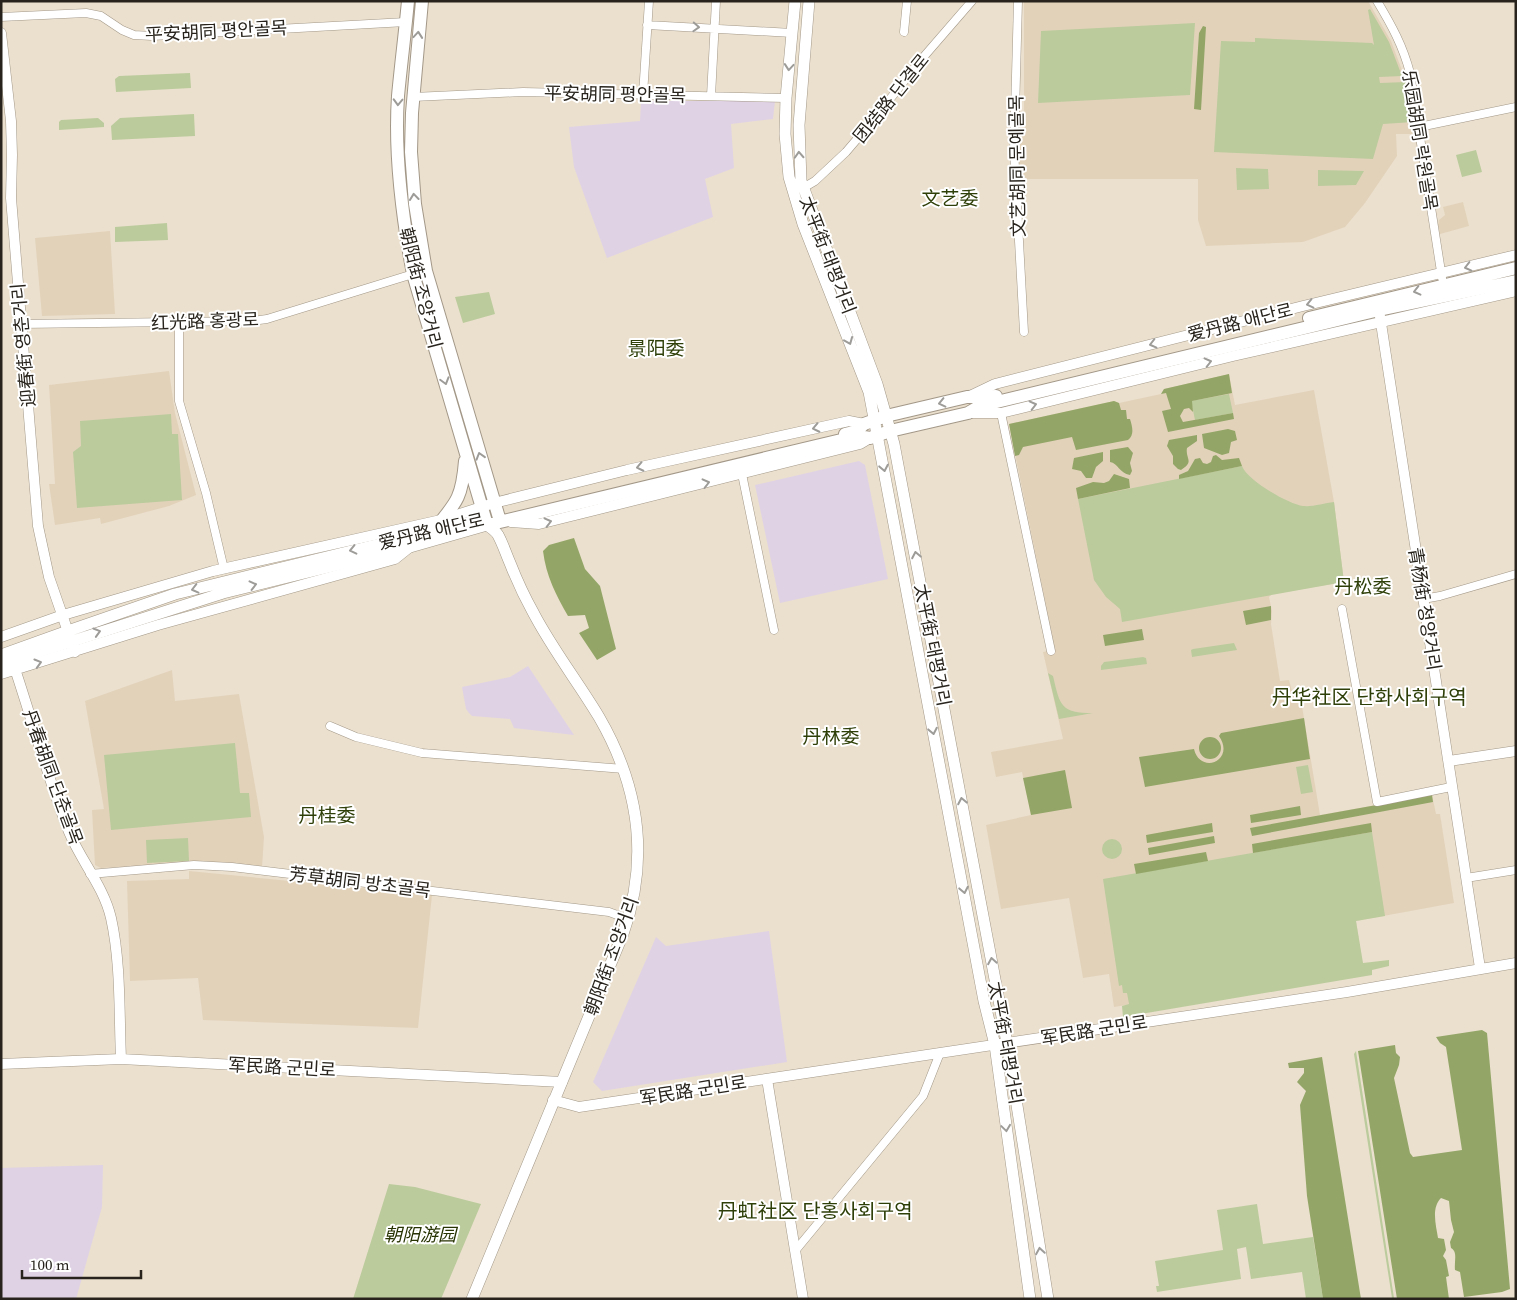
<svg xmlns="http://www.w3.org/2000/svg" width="1517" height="1300" font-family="'Source Serif 4','Noto Sans SC','Noto Sans KR',serif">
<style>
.commercial{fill:#e0d2e5}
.industrial{fill:#dfd2e5}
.built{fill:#e2d2ba}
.green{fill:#bbcb9c}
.forest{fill:#93a667}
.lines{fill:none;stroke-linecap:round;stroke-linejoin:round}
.minor-casing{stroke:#a39888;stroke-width:9}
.tertiary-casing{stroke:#a39888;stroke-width:11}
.secondary-casing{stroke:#a39888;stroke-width:12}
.primary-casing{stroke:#a39888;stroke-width:14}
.minor{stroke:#fff;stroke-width:8}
.tertiary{stroke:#fff;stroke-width:10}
.secondary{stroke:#fff;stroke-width:11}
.primary{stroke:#fff;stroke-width:12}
.oneway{stroke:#9e9c99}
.labels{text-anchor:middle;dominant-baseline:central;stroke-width:4;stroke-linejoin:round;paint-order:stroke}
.street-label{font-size:18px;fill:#28241d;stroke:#fff}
.park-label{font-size:18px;font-style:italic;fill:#273302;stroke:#fff}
.neighbourhood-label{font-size:19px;fill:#2e3f08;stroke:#fff}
.quarter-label{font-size:20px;fill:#2e3f08;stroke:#fff}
</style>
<rect width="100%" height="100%" fill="#ebe0ce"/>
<path class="commercial" d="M 641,101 L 775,101 L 773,119 L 731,124 L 734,168 L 705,179 L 713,217 L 607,258 L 574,167 L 569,127 L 640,121 Z
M 859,461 L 865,465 L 888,579 L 780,603 L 755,485 Z
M 528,666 L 574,735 L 514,728 L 510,719 L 472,716 L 469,713 L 466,709 L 462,687 L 510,677 Z
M 769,931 L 787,1062 L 602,1091 L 593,1082 L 656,937 L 666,946 Z"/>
<path class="industrial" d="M 103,1165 L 102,1207 L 76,1299 L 1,1299 L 1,1168 Z"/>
<path class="built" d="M 1024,1 L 1368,1 L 1391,41 L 1406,81 L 1411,103 L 1413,134 L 1396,134 L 1397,156 L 1365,203 L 1345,227 L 1303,242 L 1206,246 L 1198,220 L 1198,179 L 1017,179 L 1019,122 L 1024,117 Z
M 1463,202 L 1469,226 L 1440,234 L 1438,224 L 1439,220 L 1445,215 L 1443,207 Z
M 110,231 L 115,314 L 42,316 L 35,238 Z
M 169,371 L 175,413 L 196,495 L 169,506 L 101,524 L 100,518 L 55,525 L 49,484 L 55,484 L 49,385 Z
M 1229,374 L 1235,405 L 1314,390 L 1334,502 L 1344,582 L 1272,594 L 1269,597 L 1272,611 L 1271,624 L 1280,681 L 1289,680 L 1293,695 L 1300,694 L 1320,815 L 1432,795 L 1436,814 L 1440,814 L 1454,903 L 1356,921 L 1363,968 L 1114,1007 L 1109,974 L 1083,978 L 1069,898 L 1001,909 L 986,825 L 1031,815 L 1022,772 L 996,777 L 991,752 L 1063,739 L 1043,652 L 1055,650 L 1009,424 L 1114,401 L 1119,403 L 1161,394 L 1164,389 Z
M 172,670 L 175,701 L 239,694 L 264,837 L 262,868 L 196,863 L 101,868 L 95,865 L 92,810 L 104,809 L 85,701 Z
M 189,871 L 432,895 L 418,1028 L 203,1020 L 198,978 L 130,981 L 127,881 L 189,879 Z"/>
<path class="green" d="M 1370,9 L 1389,42 L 1402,76 L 1379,77 L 1380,83 L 1406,82 L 1413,122 L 1383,124 L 1373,159 L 1214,152 L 1221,41 L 1255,42 L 1255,38 L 1372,43 L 1374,45 L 1368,10 Z
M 1195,23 L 1190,95 L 1038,103 L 1041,31 Z
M 190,73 L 191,88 L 116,92 L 115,79 L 119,76 Z
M 194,114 L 195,136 L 112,140 L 111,126 L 120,118 Z
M 98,118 L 104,123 L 104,127 L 59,130 L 59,122 L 61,120 Z
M 1476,150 L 1482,172 L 1462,177 L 1456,155 Z
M 1236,168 L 1268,169 L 1269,189 L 1237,190 Z
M 1318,170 L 1364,171 L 1356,185 L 1318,186 Z
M 167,223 L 168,240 L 115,242 L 115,227 Z
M 489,292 L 495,314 L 463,323 L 455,297 Z
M 1229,394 L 1233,413 L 1195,420 L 1191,401 Z
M 171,414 L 172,434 L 178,434 L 182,500 L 77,508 L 73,452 L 81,446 L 80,421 Z
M 1242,466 C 1247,480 1288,504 1303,506 C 1313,507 1324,503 1334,502 L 1344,582 L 1122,622 L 1120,609 L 1106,597 L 1094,580 L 1078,499 Z
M 1234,643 L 1237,650 L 1192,657 L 1191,650 L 1193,649 Z
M 1143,657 L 1146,658 L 1147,664 L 1101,670 L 1101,666 L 1104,662 Z
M 1048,673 L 1053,676 C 1060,706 1061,713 1093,713 L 1059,719 Z
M 235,743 L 240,793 L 249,793 L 251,817 L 111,830 L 104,755 Z
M 1308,765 L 1313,792 L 1301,794 L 1296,767 Z
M 1372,832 L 1385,916 L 1356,921 L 1363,963 L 1389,960 L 1389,966 L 1372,970 L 1372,975 L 1123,1017 L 1122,1006 L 1129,1004 L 1127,993 L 1123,993 L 1122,985 L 1119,986 L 1103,879 Z
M 188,838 L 189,861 L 147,863 L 146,840 Z
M1102 849a10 10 0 1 1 20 0a10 10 0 1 1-20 0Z
M 1356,1051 L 1394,1298 L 1392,1298 L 1354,1054 Z
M 389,1184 L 415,1187 L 481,1204 L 441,1299 L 353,1299 Z
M 1257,1204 L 1263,1244 L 1313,1237 L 1323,1299 L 1306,1299 L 1302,1272 L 1251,1279 L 1246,1247 L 1237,1249 L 1241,1279 L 1157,1292 L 1156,1286 L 1159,1286 L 1155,1261 L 1223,1250 L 1217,1210 Z"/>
<path class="forest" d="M 1203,26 L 1206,27 L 1201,110 L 1194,109 L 1199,33 Z
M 1229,374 L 1232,393 L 1192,401 L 1193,412 L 1189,408 L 1184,409 L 1180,416 L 1183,422 L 1233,413 L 1234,419 L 1168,432 L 1162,411 L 1171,409 L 1166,393 L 1161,394 L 1164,389 Z
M 1114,401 L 1119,403 L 1121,410 L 1126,410 L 1127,419 L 1130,419 C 1132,426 1135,435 1128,440 L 1076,450 L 1072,437 L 1023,447 L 1019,455 L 1015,456 L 1009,424 Z
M 1228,429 L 1235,431 L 1237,440 L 1231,442 L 1229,453 L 1222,455 L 1204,448 L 1202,434 Z
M 1197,435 L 1197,441 L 1187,448 C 1185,459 1195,461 1181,470 L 1178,469 L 1173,464 L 1173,456 L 1167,446 L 1169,440 Z
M 1128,447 L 1133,453 L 1130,463 L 1132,471 L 1130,475 C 1119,473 1118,463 1110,462 L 1110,450 Z
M 1103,452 L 1103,461 L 1096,467 L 1092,478 L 1086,478 L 1081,471 L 1072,469 L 1074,458 Z
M 1216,455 L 1222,460 L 1239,458 L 1242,466 L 1179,479 L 1179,475 L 1188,471 L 1195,459 L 1200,458 L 1203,463 L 1207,464 L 1211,462 L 1213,456 Z
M 1114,474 L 1129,479 L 1130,488 L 1078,499 L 1076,488 L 1093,482 L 1104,483 L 1109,481 Z
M 574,538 L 585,569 L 600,586 L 616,649 L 597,660 L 579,633 L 589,628 L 585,615 L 568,616 C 556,595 546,576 543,551 L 549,545 Z
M 1271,606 L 1271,620 L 1246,625 L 1243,611 Z
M 1142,629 L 1144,640 L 1105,646 L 1103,635 Z
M 1304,718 L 1310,759 L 1145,787 L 1139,757 L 1194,749 C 1200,775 1236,761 1219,736 L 1221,733 Z
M1199 748a11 11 0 1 1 22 0a11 11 0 1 1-22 0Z
M 1065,770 L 1072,808 L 1031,815 L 1023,778 Z
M 1432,795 L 1433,802 L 1252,836 L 1250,828 Z
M 1300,806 L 1301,815 L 1251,823 L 1250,815 Z
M 1212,823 L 1213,832 L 1147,843 L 1146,835 Z
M 1371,823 L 1372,832 L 1253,853 L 1252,844 Z
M 1214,836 L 1215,843 L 1149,855 L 1148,848 Z
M 1206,852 L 1208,861 L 1136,874 L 1134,864 Z
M 1482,1030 L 1487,1033 L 1510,1289 L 1502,1292 L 1464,1297 L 1460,1272 L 1455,1270 C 1454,1261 1458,1252 1451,1248 L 1450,1242 L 1454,1232 L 1451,1220 L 1449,1201 L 1441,1198 C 1431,1208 1436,1225 1438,1238 L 1444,1239 L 1446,1250 L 1443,1256 L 1446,1260 L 1449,1276 L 1446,1277 L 1449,1299 L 1397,1299 L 1358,1051 L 1395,1045 L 1396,1053 L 1400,1057 L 1399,1065 L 1394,1078 L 1410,1153 L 1413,1157 L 1462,1150 L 1446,1047 L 1440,1043 L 1436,1037 Z
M 1322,1057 L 1361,1299 L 1323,1299 L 1307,1196 L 1300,1105 L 1306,1091 L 1297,1082 L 1304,1073 L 1304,1068 L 1289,1068 L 1288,1063 Z"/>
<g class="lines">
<defs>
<path id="minor" d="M 1018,1 L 1014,150 L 1024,332
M 1377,1 C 1392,26 1403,46 1410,73 L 1442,278
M 1,17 L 86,13 L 101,16 L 122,30 L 134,35 L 152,36 L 406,22
M 647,25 L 792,33
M 904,32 L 907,1
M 643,95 L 649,1
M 711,96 L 716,1
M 413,97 L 523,92 L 786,98
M 1419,127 L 1516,107
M 803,188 L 815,181 L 846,152 L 875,118 L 920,61 L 972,1
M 179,322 L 179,401 L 206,493 L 224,569
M 21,324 L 252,321 L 267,319 L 413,274
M 1001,413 L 1051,651
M 742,474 L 774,630
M 1423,599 L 1440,596 L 1516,574
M 1342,609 L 1377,802 L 1451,787
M 330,726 L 356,737 L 422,753 L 624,769
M 90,874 L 194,865 L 232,867 L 609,912 L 628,919
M 1466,878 L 1516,870
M 795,1251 L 923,1096 L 940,1053"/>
<path id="tertiary" d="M 1,33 L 11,121 L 12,155 L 11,198 L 38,526 L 49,577 L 75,652
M 1379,310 L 1480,968
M 970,396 L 995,384 L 1303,306 L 1516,255
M 968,413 L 1001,413 L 1233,356 L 1516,291
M 511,522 L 539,524 L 860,444 L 870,438
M 1,637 L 63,615 L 213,571 L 441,520 L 494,503 L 627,470 L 849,421 L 864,424
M 15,669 C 33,723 48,779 69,832 C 81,861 104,887 111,918 C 121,963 119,1013 121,1059
M 1,674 L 158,625 L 395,559 L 410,547
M 1449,761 L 1516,751
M 1,1064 L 121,1059 L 562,1082
M 767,1079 L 803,1299
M 553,1100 L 579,1107 L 1347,992 L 1516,963"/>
<path id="secondary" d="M 795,1 L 786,98 L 785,134 L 789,177 L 803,224 L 869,392 L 984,1001 L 995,1045 L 1030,1299
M 809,1 L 799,125 L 801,181 L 877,384 L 894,444 L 1007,1043 L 1048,1299
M 1,655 L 68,631 L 175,594 L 479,520
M 1,664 L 223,593 L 410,547 L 487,525 C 491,528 496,531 498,535 C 503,544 506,554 510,563 C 517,581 525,598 534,614 C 553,650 578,682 599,717 C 639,786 650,858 623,934 L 472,1299"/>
<path id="primary" d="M 408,1 C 405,33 401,64 398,96 C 394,155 402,216 413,274 L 487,525 L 858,436 L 870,438 L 890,431 L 968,413 L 980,406 L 1379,310 L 1516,281
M 422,1 L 412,113 L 411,152 L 415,204 L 426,271 L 500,521
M 1309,318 L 1516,268
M 845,434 L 857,431 L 864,424 L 886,416 L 967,397 L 996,396
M 433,531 C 456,503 462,499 465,461"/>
</defs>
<use href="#minor" class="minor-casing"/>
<use href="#tertiary" class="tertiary-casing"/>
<use href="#secondary" class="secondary-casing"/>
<use href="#primary" class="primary-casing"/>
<use href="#minor" class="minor"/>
<use href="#tertiary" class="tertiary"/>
<use href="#secondary" class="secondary"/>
<use href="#primary" class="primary"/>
</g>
<defs><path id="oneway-chevron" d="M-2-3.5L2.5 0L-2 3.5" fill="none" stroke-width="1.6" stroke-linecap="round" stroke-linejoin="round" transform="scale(1.25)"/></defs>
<g class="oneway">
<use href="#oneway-chevron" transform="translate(696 27) rotate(3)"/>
<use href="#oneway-chevron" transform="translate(418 35) rotate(-85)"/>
<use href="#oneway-chevron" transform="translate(789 67) rotate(95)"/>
<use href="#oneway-chevron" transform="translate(398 102) rotate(92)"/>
<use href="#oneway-chevron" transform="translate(799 155) rotate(-93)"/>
<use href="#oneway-chevron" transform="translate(414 197) rotate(-96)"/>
<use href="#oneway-chevron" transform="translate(1468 267) rotate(166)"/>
<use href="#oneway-chevron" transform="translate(1417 291) rotate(166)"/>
<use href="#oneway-chevron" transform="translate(1310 304) rotate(167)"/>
<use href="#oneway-chevron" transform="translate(849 341) rotate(68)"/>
<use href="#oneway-chevron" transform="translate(1153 344) rotate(166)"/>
<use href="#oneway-chevron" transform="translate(1208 362) rotate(-14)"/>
<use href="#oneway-chevron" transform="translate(445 381) rotate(74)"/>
<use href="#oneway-chevron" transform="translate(942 403) rotate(167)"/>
<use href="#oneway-chevron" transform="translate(1033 405) rotate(-14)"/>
<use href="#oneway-chevron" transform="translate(816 428) rotate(168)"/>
<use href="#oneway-chevron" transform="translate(480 456) rotate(-107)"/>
<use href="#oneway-chevron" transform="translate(640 467) rotate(168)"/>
<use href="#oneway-chevron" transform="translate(884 468) rotate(79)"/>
<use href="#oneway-chevron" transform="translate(706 483) rotate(-14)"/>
<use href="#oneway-chevron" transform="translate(548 522) rotate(-14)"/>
<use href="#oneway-chevron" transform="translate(353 550) rotate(167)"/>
<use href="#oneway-chevron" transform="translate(916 555) rotate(-101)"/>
<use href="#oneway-chevron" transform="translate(253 585) rotate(-14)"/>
<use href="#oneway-chevron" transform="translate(195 589) rotate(166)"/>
<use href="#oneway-chevron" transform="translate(97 632) rotate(-17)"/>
<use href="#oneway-chevron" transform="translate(38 663) rotate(-16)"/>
<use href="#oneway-chevron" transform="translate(933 731) rotate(79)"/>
<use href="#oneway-chevron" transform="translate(962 801) rotate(-101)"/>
<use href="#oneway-chevron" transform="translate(964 890) rotate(79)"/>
<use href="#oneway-chevron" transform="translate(992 961) rotate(-100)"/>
<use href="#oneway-chevron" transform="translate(1006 1128) rotate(82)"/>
<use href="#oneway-chevron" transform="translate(1040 1251) rotate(-99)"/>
</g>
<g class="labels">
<g class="street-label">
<text transform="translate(216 31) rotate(-3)">平安胡同 평안골목</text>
<text transform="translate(615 94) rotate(1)">平安胡同 평안골목</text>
<text transform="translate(891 98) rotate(-51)">团结路 단결로</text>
<text transform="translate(1420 140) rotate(81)">乐园胡同 락원골목</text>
<text transform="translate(1017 166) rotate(-91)">文艺胡同 문예골목</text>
<text transform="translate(828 255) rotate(69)">太平街 태평거리</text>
<text transform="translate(421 288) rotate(76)">朝阳街 조양거리</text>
<text transform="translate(205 321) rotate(-2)">红光路 홍광로</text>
<text transform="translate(1240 322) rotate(-14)">爱丹路 애단로</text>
<text transform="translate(23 345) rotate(-95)">迎春街 영춘거리</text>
<text transform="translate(431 531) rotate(-13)">爱丹路 애단로</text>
<text transform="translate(1425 609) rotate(81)">青杨街 청양거리</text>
<text transform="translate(933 645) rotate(79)">太平街 태평거리</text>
<text transform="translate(53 777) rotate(70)">丹春胡同 단춘골목</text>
<text transform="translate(360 882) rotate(7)">芳草胡同 방초골목</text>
<text transform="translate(611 956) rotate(-70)">朝阳街 조양거리</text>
<text transform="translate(1094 1030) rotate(-9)">军民路 군민로</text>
<text transform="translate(1006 1043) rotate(80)">太平街 태평거리</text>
<text transform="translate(282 1067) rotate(3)">军民路 군민로</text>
<text transform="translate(693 1090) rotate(-9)">军民路 군민로</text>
</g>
<g class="park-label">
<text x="420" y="1234">朝阳游园</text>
</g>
<g class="neighbourhood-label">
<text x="950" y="198">文艺委</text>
<text x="656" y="348">景阳委</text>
<text x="1363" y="586">丹松委</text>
<text x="831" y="736">丹林委</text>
<text x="327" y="815">丹桂委</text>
</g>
<g class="quarter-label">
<text x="1369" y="697">丹华社区 단화사회구역</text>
<text x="815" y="1211">丹虹社区 단홍사회구역</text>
</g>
</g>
<rect width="1517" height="1300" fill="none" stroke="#28241d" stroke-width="5"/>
<path d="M22 1270v8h119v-8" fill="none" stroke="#28241d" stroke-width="2.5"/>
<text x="30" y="1270" font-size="15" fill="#28241d" stroke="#ffffff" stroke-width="4" paint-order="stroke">100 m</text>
</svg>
